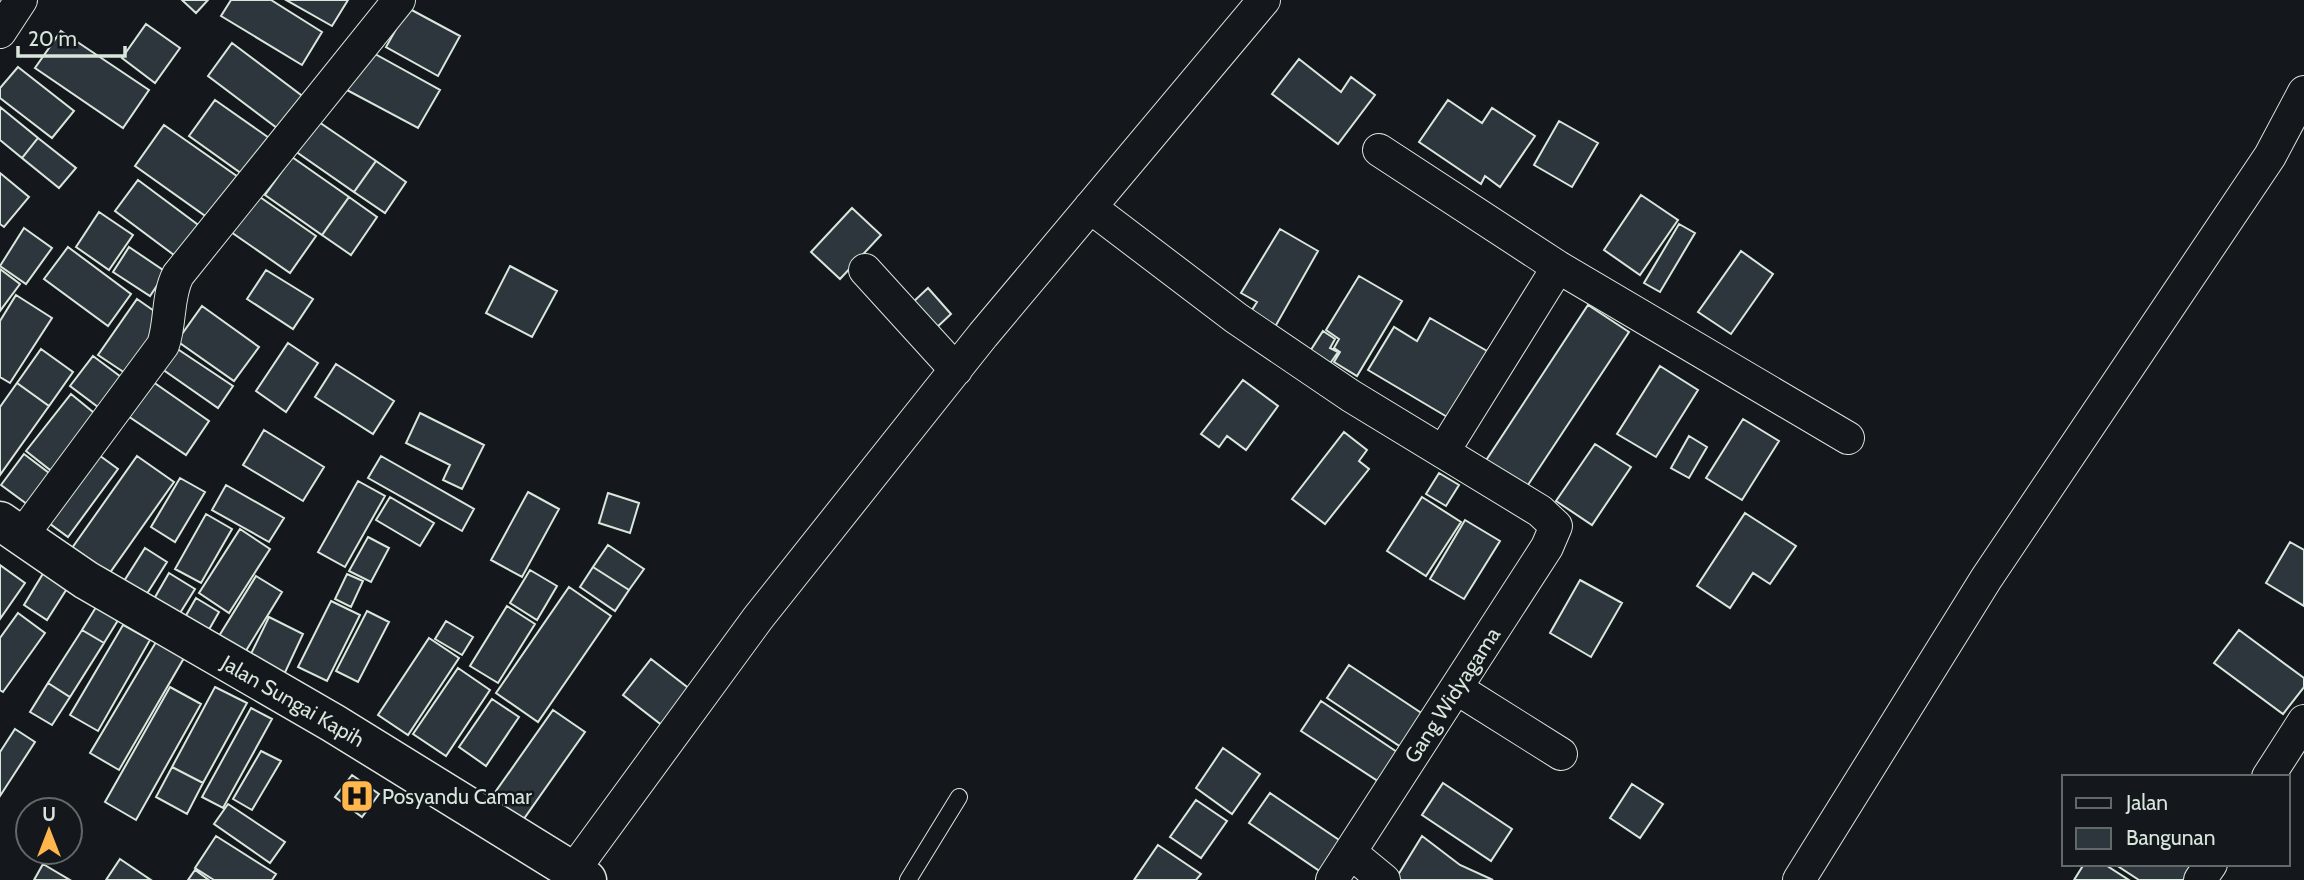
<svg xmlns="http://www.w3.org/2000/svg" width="2304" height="880" font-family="Cabin,sans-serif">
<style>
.building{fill:#2c363c;stroke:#d8e6dc;stroke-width:2}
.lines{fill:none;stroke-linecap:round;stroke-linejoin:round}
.lane-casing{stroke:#d8e6dc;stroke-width:18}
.street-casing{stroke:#d8e6dc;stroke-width:34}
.secondary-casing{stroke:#d8e6dc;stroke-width:41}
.lane{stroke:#14181c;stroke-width:16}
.street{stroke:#14181c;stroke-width:32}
.secondary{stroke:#14181c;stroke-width:38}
.labels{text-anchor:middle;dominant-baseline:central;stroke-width:5;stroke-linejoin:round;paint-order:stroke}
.street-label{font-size:21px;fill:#d8e6dc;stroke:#14181c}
.poi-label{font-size:21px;fill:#d8e6dc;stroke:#14181c;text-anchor:start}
</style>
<rect width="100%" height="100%" fill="#14181c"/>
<path class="building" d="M 182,0 L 208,0 L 196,13 Z
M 231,0 L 271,0 L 322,32 L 302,65 L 221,16 Z
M 286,0 L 348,0 L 332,26 Z
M 408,8 L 460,36 L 438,76 L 386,47 Z
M 146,24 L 180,48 L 155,83 L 122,58 Z
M 61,31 L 149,90 L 123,128 L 35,68 Z
M 232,43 L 305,98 L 281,131 L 208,76 Z
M 366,49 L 440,90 L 418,128 L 345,89 Z
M 1299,59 L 1341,92 L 1351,77 L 1375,95 L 1338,144 L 1272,94 Z
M 18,67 L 74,111 L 52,138 L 0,98 L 0,88 Z
M 215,100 L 272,140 L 245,176 L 189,136 Z
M 1448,100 L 1482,123 L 1492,108 L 1535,136 L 1500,187 L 1485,176 L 1481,184 L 1419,142 Z
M 0,107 L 38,138 L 22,158 L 0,140 Z
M 316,120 L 376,161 L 354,192 L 295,151 Z
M 1559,121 L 1598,143 L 1572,187 L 1534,165 Z
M 164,125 L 241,179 L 211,220 L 135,166 Z
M 38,138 L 76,168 L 59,188 L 22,158 Z
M 292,157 L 349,197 L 322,235 L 265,195 Z
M 376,161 L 406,182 L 385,213 L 354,192 Z
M 0,173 L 29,197 L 4,227 L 0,224 Z
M 138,180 L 205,230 L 182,261 L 115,211 Z
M 257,195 L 316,236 L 290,273 L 231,232 Z
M 1641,195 L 1678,220 L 1640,275 L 1604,250 Z
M 349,197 L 377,217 L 351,255 L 322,235 Z
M 852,208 L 881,235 L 840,279 L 811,252 Z
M 99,212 L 133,235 L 109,270 L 76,247 Z
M 1679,224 L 1695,233 L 1660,292 L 1644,283 Z
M 24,228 L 52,248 L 26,284 L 0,266 Z
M 1280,229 L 1318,251 L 1275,327 L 1250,313 L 1257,302 L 1241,293 Z
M 68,247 L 131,294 L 108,326 L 44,279 Z
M 129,247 L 166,272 L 150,296 L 113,272 Z
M 1741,251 L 1773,274 L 1731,334 L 1698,312 Z
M 510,266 L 557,291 L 532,337 L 486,313 Z
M 0,269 L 20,284 L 0,311 Z
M 266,270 L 313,299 L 293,329 L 247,299 Z
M 1359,276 L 1402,301 L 1357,376 L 1334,362 L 1340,352 L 1334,348 L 1339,339 L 1326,330 Z
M 928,288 L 951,314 L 934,330 L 911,304 Z
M 16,295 L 52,318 L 10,383 L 0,377 L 0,321 Z
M 137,299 L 167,320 L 128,375 L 98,355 Z
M 1588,305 L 1629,332 L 1524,491 L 1483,465 Z
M 202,306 L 259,347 L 234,381 L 177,341 Z
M 1430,318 L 1494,355 L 1454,421 L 1368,370 L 1394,327 L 1417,341 Z
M 1323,331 L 1335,339 L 1330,348 L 1338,352 L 1327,368 L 1307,356 Z
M 288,343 L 318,363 L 286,412 L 256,391 Z
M 176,348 L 233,386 L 218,408 L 162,369 Z
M 41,349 L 73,372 L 49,406 L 17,383 Z
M 93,356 L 125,380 L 102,410 L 70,386 Z
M 336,364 L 394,401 L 373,434 L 315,397 Z
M 1660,366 L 1698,390 L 1656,457 L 1617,434 Z
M 146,377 L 209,421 L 186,455 L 122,412 Z
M 1243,380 L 1278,406 L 1246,450 L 1227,436 L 1219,447 L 1201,434 Z
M 17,383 L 49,406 L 0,475 L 0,407 Z
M 71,394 L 104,421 L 59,477 L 26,451 Z
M 420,413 L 484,445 L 462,489 L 443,480 L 450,465 L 406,443 Z
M 1743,419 L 1779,441 L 1742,500 L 1706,478 Z
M 264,430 L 324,467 L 303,501 L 243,465 Z
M 1344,432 L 1367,450 L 1359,461 L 1369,469 L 1325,524 L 1292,499 Z
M 1689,436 L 1707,447 L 1689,478 L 1671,468 Z
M 1595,444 L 1631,467 L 1592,525 L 1556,501 Z
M 92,450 L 118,469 L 68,537 L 42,518 Z
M 24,454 L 53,476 L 31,507 L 1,485 Z
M 137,456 L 174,482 L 109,574 L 72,548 Z
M 381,456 L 474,509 L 462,531 L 368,478 Z
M 1439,473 L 1459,485 L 1446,506 L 1426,494 Z
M 180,478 L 205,492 L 175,542 L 151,527 Z
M 358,481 L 385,496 L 345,567 L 318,552 Z
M 226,485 L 284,518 L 269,542 L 212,510 Z
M 528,492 L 559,509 L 522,577 L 491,560 Z
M 608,493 L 639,503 L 630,533 L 599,523 Z
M 390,497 L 434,523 L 420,546 L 376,520 Z
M 1422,497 L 1461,522 L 1426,576 L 1387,551 Z
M 1745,513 L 1796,546 L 1770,584 L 1753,573 L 1730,608 L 1697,586 Z
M 206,514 L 232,529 L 201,583 L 175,569 Z
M 1465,520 L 1500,541 L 1464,599 L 1430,579 Z
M 240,529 L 270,549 L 229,613 L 199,593 Z
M 368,537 L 389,548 L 371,582 L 349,571 Z
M 2290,542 L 2304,550 L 2304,606 L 2266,583 Z
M 608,545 L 644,569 L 629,590 L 593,567 Z
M 145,548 L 167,562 L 141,603 L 119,589 Z
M 0,565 L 25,583 L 0,619 Z
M 593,567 L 629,590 L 615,611 L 580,587 Z
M 530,570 L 557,586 L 537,620 L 510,603 Z
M 44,572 L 68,587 L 47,620 L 24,605 Z
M 169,573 L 195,589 L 172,626 L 147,611 Z
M 347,574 L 363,581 L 351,607 L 335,599 Z
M 256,576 L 282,592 L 244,654 L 219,636 Z
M 1580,580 L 1622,603 L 1591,657 L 1550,633 Z
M 569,587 L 611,616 L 538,722 L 496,693 Z
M 196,598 L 219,612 L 203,640 L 180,626 Z
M 331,601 L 360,615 L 327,681 L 298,667 Z
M 98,604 L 120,617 L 104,643 L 82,630 Z
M 507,606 L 535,624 L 498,683 L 470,666 Z
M 367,611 L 389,622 L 358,682 L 336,671 Z
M 18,613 L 45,633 L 3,692 L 0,690 L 0,638 Z
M 269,617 L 303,634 L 281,681 L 246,664 Z
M 446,621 L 473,637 L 462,655 L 435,639 Z
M 123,625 L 150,640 L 98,731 L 70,715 Z
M 82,630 L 104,643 L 70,697 L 48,683 Z
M 2239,630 L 2304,678 L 2304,687 L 2283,714 L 2214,663 Z
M 429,638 L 459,658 L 408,735 L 378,715 Z
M 156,642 L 184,658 L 119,770 L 90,753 Z
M 651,659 L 691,690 L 663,726 L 623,695 Z
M 1349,665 L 1432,720 L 1410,753 L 1327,698 Z
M 458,668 L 490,690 L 446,756 L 413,734 Z
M 48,683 L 70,697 L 52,725 L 30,712 Z
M 170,687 L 201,704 L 136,820 L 105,802 Z
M 215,687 L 247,703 L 203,783 L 172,767 Z
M 492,699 L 519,717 L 486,766 L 459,747 Z
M 1321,701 L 1403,756 L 1384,785 L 1301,731 Z
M 251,708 L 272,719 L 223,808 L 202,797 Z
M 553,710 L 585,732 L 516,830 L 484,808 Z
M 15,729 L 35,742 L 0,796 L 0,752 Z
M 1223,748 L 1260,774 L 1232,814 L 1196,788 Z
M 261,751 L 281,761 L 252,810 L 233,799 Z
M 172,767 L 203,783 L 187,814 L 156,797 Z
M 352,775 L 379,794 L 362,817 L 335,797 Z
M 1443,783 L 1512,829 L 1491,861 L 1422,815 Z
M 1632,784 L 1663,804 L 1640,838 L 1610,818 Z
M 1270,793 L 1348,846 L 1327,876 L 1249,823 Z
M 1196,800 L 1227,821 L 1201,858 L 1170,837 Z
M 228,804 L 285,842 L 270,863 L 214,824 Z
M 216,836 L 276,874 L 272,880 L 214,880 L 195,868 Z
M 1422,836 L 1460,865 L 1493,880 L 1395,880 Z
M 1158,845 L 1201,874 L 1196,880 L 1134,880 Z
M 120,859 L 151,880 L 106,880 Z
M 43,864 L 70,880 L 34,880 Z
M 2084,864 L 2104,864 L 2129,880 L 2074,880 Z
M 2187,864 L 2196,870 L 2189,880 L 2139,880 L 2116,865 Z
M 195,870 L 209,880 L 188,880 Z"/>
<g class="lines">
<defs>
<path id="lane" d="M 908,880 L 959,797"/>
<path id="street" d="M 0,32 L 21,0
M 1379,150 L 1558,267 L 1848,438
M 1090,207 L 1236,318 L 1351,396 L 1540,511 L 1556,526 L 1547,547 L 1332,880
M 865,270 L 956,370
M 1443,452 L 1558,267
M 21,537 L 163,345 C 171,322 167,296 178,275 L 399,0
M 1456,688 L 1561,754
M 2268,777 L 2304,721
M 1350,852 L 1384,880
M 573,871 L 758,618 L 983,335 L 1264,0
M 1799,880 L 1986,579 L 2270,156 L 2304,92
M 2200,880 L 2211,864"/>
<path id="secondary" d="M 0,521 L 86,580 L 333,723 L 587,880"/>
</defs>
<use href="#lane" class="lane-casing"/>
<use href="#street" class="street-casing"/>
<use href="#secondary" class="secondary-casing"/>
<use href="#lane" class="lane"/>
<use href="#street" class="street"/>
<use href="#secondary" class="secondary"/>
</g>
<defs>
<symbol id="hospital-square" viewBox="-11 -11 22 22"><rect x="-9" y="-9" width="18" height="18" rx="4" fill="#ffb74d" stroke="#14181c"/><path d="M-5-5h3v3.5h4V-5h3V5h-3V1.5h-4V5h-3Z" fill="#111"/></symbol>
</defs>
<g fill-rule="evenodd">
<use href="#hospital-square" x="338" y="777" width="38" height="38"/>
</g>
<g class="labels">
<g class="street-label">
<text transform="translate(1452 695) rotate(-57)">Gang Widyagama</text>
<text transform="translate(293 701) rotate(30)">Jalan Sungai Kapih</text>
</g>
<g class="poi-label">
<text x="382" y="796">Posyandu Camar</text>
</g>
</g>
<rect x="2062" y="775" width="228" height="91" fill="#14181c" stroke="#626a69" stroke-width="2"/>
<rect x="2076" y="798" width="35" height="10" fill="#14181c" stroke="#626a69" stroke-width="2"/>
<text x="2126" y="810" font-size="21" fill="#d8e6dc">Jalan</text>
<rect x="2076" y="828" width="35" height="21" fill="#2c363c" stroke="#626a69" stroke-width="2"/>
<text x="2126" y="845" font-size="21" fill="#d8e6dc">Bangunan</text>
<g transform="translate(49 831)"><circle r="33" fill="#14181c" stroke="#626a69" stroke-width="2"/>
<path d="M0-5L12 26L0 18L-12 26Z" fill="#ffb74d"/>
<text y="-10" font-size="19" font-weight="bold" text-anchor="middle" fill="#d8e6dc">U</text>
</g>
<path d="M18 46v10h107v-10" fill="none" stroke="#d8e6dc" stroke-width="3.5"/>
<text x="28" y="46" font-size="21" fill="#d8e6dc" stroke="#14181c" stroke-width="5" paint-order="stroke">20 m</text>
</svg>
